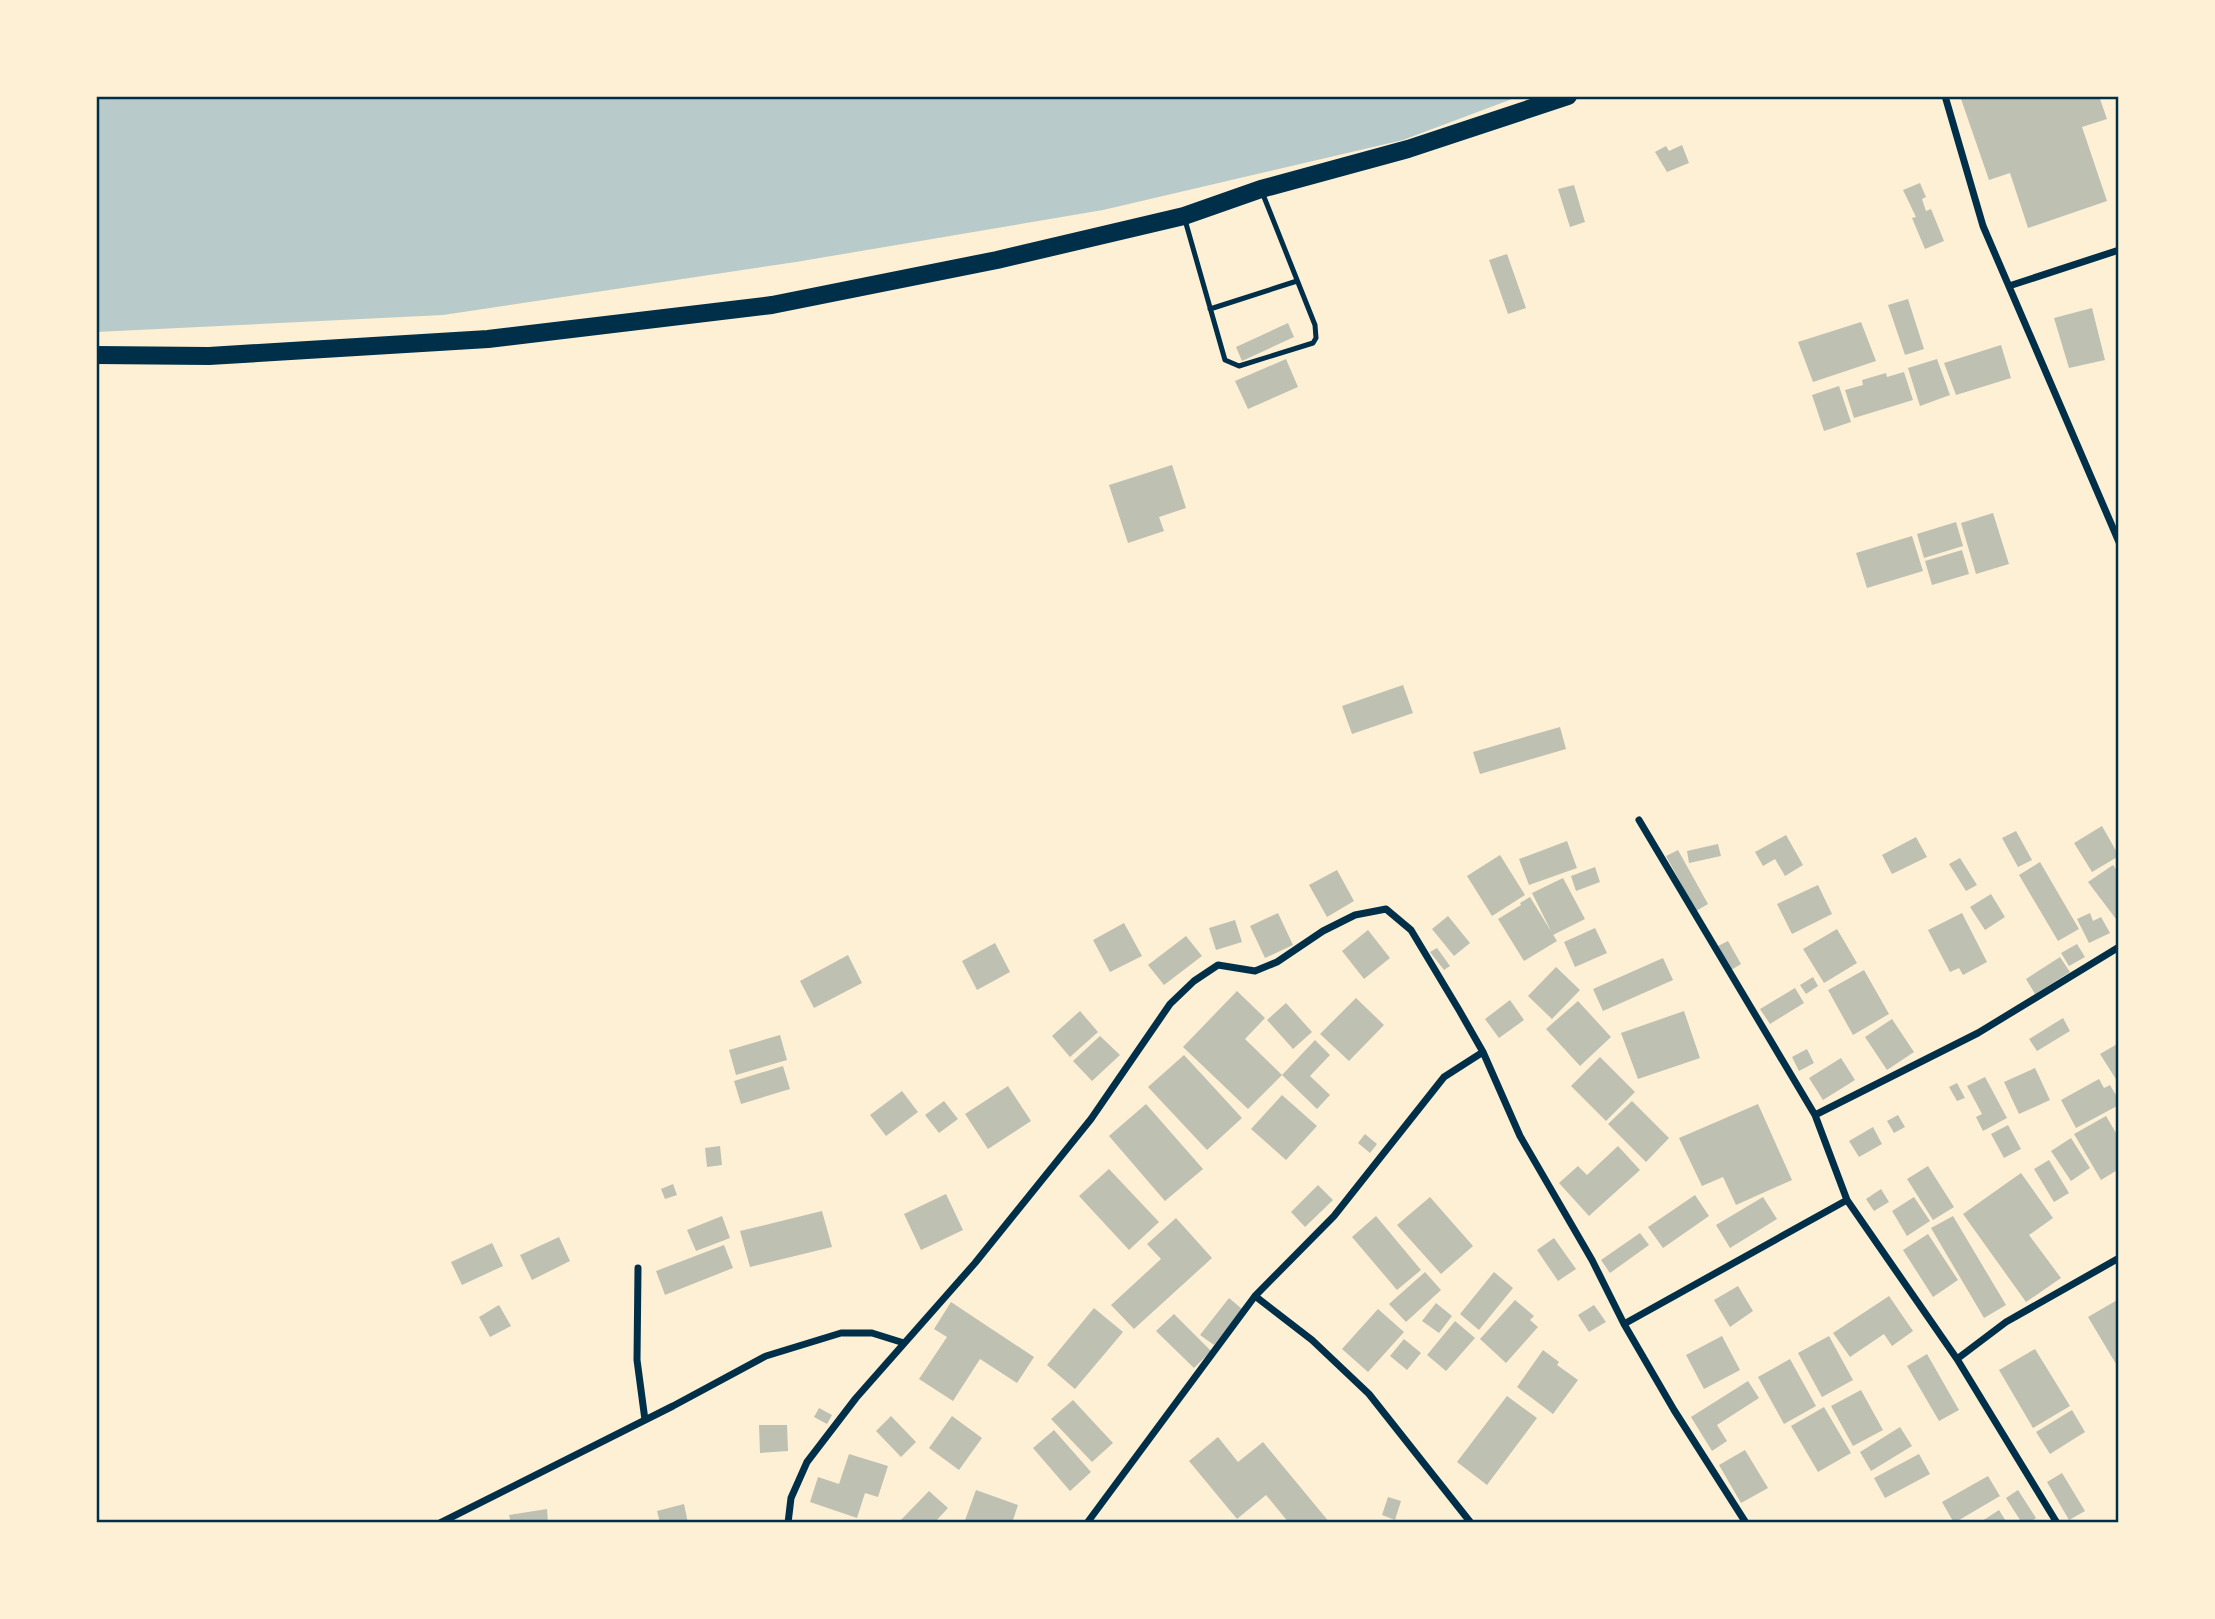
<svg xmlns="http://www.w3.org/2000/svg" width="2215" height="1619" font-family="Lato,sans-serif">
<style>
.green{fill:#b9caca}
.building{fill:#bec0b2}
.lines{fill:none;stroke-linecap:round;stroke-linejoin:round}
.service{stroke:#003049;stroke-width:5}
.minor{stroke:#003049;stroke-width:7}
.primary{stroke:#003049;stroke-width:18}
.neatline{fill:none;stroke:#003049;stroke-width:2.5}
</style>
<rect width="100%" height="100%" fill="#fdf0d5"/>
<path class="green" d="M 96,96 L 1520,96 L 1403,140 L 1103,210 L 796,262 L 443,315 L 96,332 Z"/>
<path class="building" d="M 1960,96 L 2099,96 L 2107,119 L 2082,127 L 2107,201 L 2028,228 L 2010,173 L 1989,180 Z
M 1682,145 L 1689,163 L 1667,172 L 1655,152 L 1666,146 L 1669,151 Z
M 1920,183 L 1926,197 L 1922,199 L 1926,211 L 1931,209 L 1944,241 L 1925,249 L 1912,218 L 1916,217 L 1903,190 Z
M 1574,185 L 1585,222 L 1570,227 L 1558,189 Z
M 1507,254 L 1526,308 L 1508,314 L 1489,260 Z
M 1908,299 L 1924,349 L 1905,355 L 1888,305 Z
M 2092,308 L 2105,360 L 2069,368 L 2054,318 Z
M 1861,322 L 1876,361 L 1813,382 L 1798,342 Z
M 1288,323 L 1294,337 L 1242,361 L 1236,347 Z
M 2001,345 L 2011,378 L 1956,395 L 1944,363 Z
M 1286,359 L 1298,387 L 1248,409 L 1235,381 Z
M 1937,359 L 1950,395 L 1920,406 L 1908,368 Z
M 1904,372 L 1913,400 L 1854,418 L 1845,390 L 1863,385 L 1862,380 L 1886,373 L 1887,377 Z
M 1839,386 L 1851,422 L 1824,431 L 1812,395 Z
M 1172,465 L 1186,508 L 1159,517 L 1164,531 L 1128,543 L 1109,485 Z
M 1993,513 L 2009,564 L 1976,574 L 1961,523 Z
M 1956,522 L 1963,546 L 1924,558 L 1917,534 Z
M 1912,536 L 1923,571 L 1867,588 L 1856,553 Z
M 1962,550 L 1969,574 L 1932,585 L 1925,561 Z
M 1403,685 L 1413,713 L 1352,734 L 1342,706 Z
M 1560,727 L 1566,749 L 1480,774 L 1473,752 Z
M 2102,826 L 2119,856 L 2092,872 L 2074,843 Z
M 2016,831 L 2032,860 L 2018,867 L 2002,838 Z
M 1786,835 L 1803,865 L 1785,876 L 1775,859 L 1763,866 L 1755,852 Z
M 1916,837 L 1927,857 L 1892,874 L 1882,855 Z
M 1567,841 L 1577,868 L 1529,885 L 1519,859 Z
M 1718,844 L 1721,856 L 1689,863 L 1687,851 Z
M 1678,850 L 1708,904 L 1696,911 L 1666,856 Z
M 1500,855 L 1525,895 L 1492,916 L 1467,876 Z
M 1960,858 L 1977,885 L 1966,891 L 1949,864 Z
M 2040,862 L 2079,929 L 2058,941 L 2019,875 Z
M 2113,865 L 2119,873 L 2119,923 L 2088,882 Z
M 1595,867 L 1600,882 L 1576,891 L 1571,876 Z
M 1337,870 L 1354,901 L 1327,917 L 1309,885 Z
M 1563,878 L 1585,919 L 1553,935 L 1532,893 Z
M 1818,885 L 1832,914 L 1792,934 L 1777,904 Z
M 1991,894 L 2005,917 L 1985,930 L 1970,907 Z
M 1530,897 L 1557,941 L 1524,961 L 1498,919 L 1521,905 L 1520,903 Z
M 1278,913 L 1293,945 L 1265,958 L 1250,926 Z
M 1962,913 L 1987,962 L 1963,975 L 1959,968 L 1950,972 L 1928,930 Z
M 2090,913 L 2093,921 L 2101,917 L 2110,933 L 2089,943 L 2077,919 Z
M 1448,916 L 1470,943 L 1454,956 L 1432,929 Z
M 1235,920 L 1242,942 L 1216,950 L 1209,928 Z
M 1124,923 L 1142,956 L 1110,972 L 1093,940 Z
M 1595,928 L 1607,953 L 1575,967 L 1564,942 Z
M 1837,929 L 1857,963 L 1824,983 L 1803,949 Z
M 1368,930 L 1390,958 L 1364,979 L 1342,951 Z
M 1186,936 L 1202,956 L 1164,985 L 1148,965 Z
M 1728,941 L 1741,964 L 1731,970 L 1718,946 Z
M 995,943 L 1010,972 L 977,990 L 962,961 Z
M 2077,944 L 2085,957 L 2069,966 L 2061,953 Z
M 1437,948 L 1450,966 L 1444,970 L 1430,952 Z
M 848,955 L 862,983 L 814,1008 L 800,981 Z
M 2060,957 L 2070,972 L 2035,994 L 2026,979 Z
M 1663,958 L 1673,980 L 1603,1011 L 1593,989 Z
M 1556,967 L 1580,990 L 1552,1019 L 1528,996 Z
M 1864,970 L 1889,1014 L 1853,1035 L 1828,990 Z
M 1813,977 L 1818,986 L 1806,994 L 1800,985 Z
M 1795,988 L 1804,1003 L 1770,1024 L 1760,1009 Z
M 1237,991 L 1265,1018 L 1245,1039 L 1282,1075 L 1248,1109 L 1183,1047 Z
M 1356,998 L 1384,1025 L 1349,1061 L 1320,1034 Z
M 1510,1000 L 1524,1020 L 1499,1038 L 1485,1019 Z
M 1578,1001 L 1611,1037 L 1580,1066 L 1546,1029 Z
M 1286,1003 L 1312,1032 L 1293,1049 L 1267,1020 Z
M 1080,1011 L 1098,1032 L 1070,1057 L 1052,1036 Z
M 1684,1011 L 1700,1058 L 1638,1079 L 1621,1033 Z
M 2063,1018 L 2070,1031 L 2037,1051 L 2029,1039 Z
M 1892,1019 L 1914,1052 L 1887,1070 L 1865,1037 Z
M 780,1035 L 787,1060 L 736,1075 L 729,1050 Z
M 1100,1036 L 1120,1055 L 1092,1081 L 1073,1061 Z
M 1315,1040 L 1330,1055 L 1310,1076 L 1330,1095 L 1317,1109 L 1282,1075 Z
M 2119,1043 L 2119,1084 L 2100,1054 Z
M 1807,1049 L 1814,1063 L 1799,1071 L 1792,1057 Z
M 1184,1055 L 1242,1118 L 1207,1150 L 1148,1087 Z
M 1600,1057 L 1635,1092 L 1606,1121 L 1571,1086 Z
M 1841,1058 L 1855,1080 L 1823,1100 L 1809,1078 Z
M 783,1066 L 790,1089 L 741,1104 L 734,1081 Z
M 2035,1068 L 2050,1100 L 2019,1114 L 2004,1082 Z
M 1985,1077 L 2007,1118 L 1983,1131 L 1976,1117 L 1982,1114 L 1967,1086 Z
M 2099,1079 L 2104,1088 L 2110,1085 L 2119,1100 L 2119,1105 L 2076,1128 L 2061,1100 Z
M 1957,1083 L 1965,1098 L 1957,1101 L 1949,1087 Z
M 1008,1086 L 1031,1121 L 988,1149 L 965,1114 Z
M 902,1091 L 918,1112 L 886,1136 L 870,1115 Z
M 1282,1095 L 1317,1126 L 1286,1160 L 1251,1129 Z
M 944,1101 L 958,1119 L 939,1133 L 925,1115 Z
M 1632,1101 L 1669,1138 L 1646,1162 L 1608,1124 Z
M 1146,1104 L 1203,1169 L 1165,1201 L 1109,1136 Z
M 1758,1104 L 1792,1180 L 1736,1205 L 1723,1177 L 1702,1186 L 1679,1138 Z
M 1898,1115 L 1905,1127 L 1894,1133 L 1887,1121 Z
M 2106,1116 L 2119,1138 L 2119,1169 L 2101,1180 L 2074,1134 Z
M 2008,1125 L 2021,1149 L 2004,1158 L 1991,1134 Z
M 1873,1127 L 1882,1144 L 1859,1157 L 1849,1141 Z
M 1365,1134 L 1377,1144 L 1370,1153 L 1358,1143 Z
M 2071,1138 L 2090,1168 L 2071,1181 L 2051,1151 Z
M 720,1146 L 722,1165 L 707,1167 L 705,1148 Z
M 1618,1146 L 1640,1170 L 1589,1216 L 1559,1183 L 1578,1166 L 1587,1175 Z
M 2049,1160 L 2069,1193 L 2054,1202 L 2034,1169 Z
M 1928,1166 L 1954,1207 L 1933,1220 L 1907,1179 Z
M 1109,1169 L 1159,1222 L 1129,1250 L 1079,1196 Z
M 2021,1173 L 2053,1218 L 2029,1235 L 2061,1278 L 2026,1302 L 1963,1214 Z
M 673,1184 L 677,1195 L 665,1199 L 661,1189 Z
M 1318,1185 L 1333,1200 L 1305,1227 L 1291,1212 Z
M 1881,1189 L 1889,1202 L 1874,1211 L 1866,1199 Z
M 946,1194 L 963,1230 L 921,1250 L 904,1214 Z
M 1695,1195 L 1709,1216 L 1663,1248 L 1648,1227 Z
M 1430,1197 L 1473,1246 L 1441,1274 L 1397,1225 Z
M 1763,1197 L 1777,1219 L 1730,1248 L 1716,1225 Z
M 1914,1197 L 1930,1221 L 1907,1236 L 1892,1211 Z
M 822,1211 L 832,1247 L 750,1267 L 740,1231 Z
M 722,1216 L 730,1238 L 696,1251 L 687,1230 Z
M 1376,1216 L 1421,1270 L 1397,1290 L 1352,1237 Z
M 1953,1216 L 2006,1305 L 1984,1318 L 1931,1228 Z
M 1176,1218 L 1212,1258 L 1134,1329 L 1111,1305 L 1161,1259 L 1147,1244 Z
M 1640,1233 L 1649,1245 L 1610,1273 L 1601,1260 Z
M 1928,1234 L 1958,1280 L 1933,1297 L 1903,1250 Z
M 559,1237 L 570,1261 L 532,1280 L 520,1255 Z
M 1554,1238 L 1576,1269 L 1558,1281 L 1537,1250 Z
M 492,1243 L 503,1266 L 462,1285 L 451,1262 Z
M 724,1245 L 733,1268 L 665,1295 L 656,1271 Z
M 1425,1272 L 1441,1290 L 1406,1322 L 1389,1304 Z
M 1494,1272 L 1513,1288 L 1479,1330 L 1460,1314 Z
M 1738,1286 L 1753,1311 L 1730,1327 L 1714,1300 Z
M 1889,1296 L 1913,1331 L 1892,1346 L 1884,1334 L 1850,1357 L 1833,1333 Z
M 1229,1298 L 1242,1309 L 1214,1345 L 1200,1335 Z
M 2119,1299 L 2119,1369 L 2088,1317 Z
M 1515,1300 L 1534,1316 L 1530,1320 L 1538,1327 L 1506,1363 L 1480,1339 Z
M 951,1302 L 1034,1357 L 1017,1383 L 980,1359 L 953,1401 L 919,1379 L 947,1337 L 934,1329 Z
M 1436,1303 L 1452,1316 L 1439,1333 L 1422,1321 Z
M 499,1305 L 511,1326 L 490,1337 L 479,1317 Z
M 1594,1305 L 1606,1322 L 1589,1332 L 1578,1315 Z
M 1094,1308 L 1123,1332 L 1075,1389 L 1047,1365 Z
M 1378,1309 L 1404,1332 L 1368,1372 L 1342,1349 Z
M 1174,1314 L 1211,1351 L 1194,1368 L 1156,1331 Z
M 1455,1321 L 1475,1338 L 1446,1371 L 1427,1355 Z
M 1722,1336 L 1740,1370 L 1704,1389 L 1686,1355 Z
M 1829,1336 L 1853,1380 L 1822,1397 L 1798,1353 Z
M 1404,1339 L 1421,1353 L 1407,1370 L 1390,1356 Z
M 2035,1349 L 2070,1406 L 2033,1428 L 1999,1370 Z
M 1543,1350 L 1559,1362 L 1557,1365 L 1578,1380 L 1553,1414 L 1517,1387 Z
M 1927,1354 L 1959,1410 L 1939,1421 L 1907,1366 Z
M 1790,1359 L 1816,1406 L 1784,1424 L 1758,1377 Z
M 1748,1381 L 1759,1398 L 1717,1425 L 1727,1441 L 1712,1451 L 1691,1417 Z
M 1861,1390 L 1883,1430 L 1853,1446 L 1831,1406 Z
M 1507,1396 L 1537,1418 L 1487,1485 L 1457,1462 Z
M 1073,1400 L 1113,1443 L 1092,1462 L 1051,1419 Z
M 1824,1407 L 1851,1453 L 1818,1472 L 1791,1426 Z
M 819,1408 L 832,1415 L 827,1424 L 814,1417 Z
M 2072,1410 L 2085,1432 L 2050,1454 L 2036,1432 Z
M 891,1416 L 916,1442 L 901,1457 L 876,1431 Z
M 952,1416 L 982,1438 L 959,1470 L 929,1448 Z
M 759,1425 L 787,1425 L 788,1451 L 760,1453 Z
M 1900,1427 L 1912,1446 L 1871,1471 L 1860,1452 Z
M 1054,1430 L 1091,1472 L 1070,1491 L 1033,1448 Z
M 1218,1437 L 1238,1462 L 1263,1442 L 1330,1523 L 1289,1523 L 1266,1495 L 1237,1519 L 1189,1461 Z
M 1745,1450 L 1768,1488 L 1741,1503 L 1719,1465 Z
M 849,1454 L 888,1466 L 878,1497 L 865,1493 L 857,1518 L 810,1502 L 818,1477 L 839,1484 Z
M 1919,1454 L 1930,1474 L 1885,1498 L 1874,1478 Z
M 2062,1473 L 2085,1511 L 2069,1520 L 2047,1482 Z
M 1988,1476 L 2000,1496 L 1954,1523 L 1942,1502 Z
M 976,1490 L 1018,1505 L 1012,1523 L 964,1523 Z
M 2018,1490 L 2036,1518 L 2029,1523 L 2022,1523 L 2006,1498 Z
M 929,1491 L 948,1508 L 934,1523 L 898,1523 Z
M 1388,1497 L 1401,1501 L 1395,1520 L 1382,1515 Z
M 684,1504 L 688,1523 L 660,1523 L 657,1511 Z
M 547,1509 L 548,1523 L 511,1523 L 509,1515 Z
M 1999,1510 L 2007,1523 L 1979,1523 Z"/>
<g class="lines">
<path class="service" d="M 1185,220 L 1225,360 L 1239,366 L 1313,343 L 1316,338 L 1315,325 L 1262,192
M 1210,309 L 1297,281"/>
<path class="minor" d="M 1945,96 L 1983,226 L 2119,542
M 2009,286 L 2119,250
M 1639,820 L 1815,1115 L 1847,1200 L 1957,1359 L 2057,1523
M 1815,1115 L 1978,1033 L 2119,947
M 638,1268 L 637,1360 L 645,1420
M 1255,1296 L 1312,1340 L 1369,1394 L 1471,1523
M 1624,1324 L 1847,1200
M 1957,1359 L 2006,1322 L 2119,1258
M 440,1523 L 673,1406 L 766,1356 L 841,1333 L 872,1333 L 904,1343
M 788,1523 L 791,1498 L 807,1462 L 856,1398 L 975,1263 L 1091,1119 L 1170,1004 L 1194,981 L 1218,965 L 1255,971 L 1277,962 L 1323,931 L 1355,915 L 1386,909 L 1411,930 L 1459,1010 L 1483,1052 L 1520,1136 L 1592,1260 L 1624,1324 L 1674,1410 L 1746,1523
M 1087,1523 L 1255,1296 L 1334,1216 L 1444,1077 L 1483,1052"/>
<path class="primary" d="M 96,355 L 209,356 L 488,339 L 772,305 L 997,260 L 1184,216 L 1261,189 L 1408,149 L 1568,96"/>
</g>
<rect width="2215" height="1619" fill="none" stroke="#fdf0d5" stroke-width="196"/>
<rect x="98" y="98" width="2019" height="1423" class="neatline"/>
</svg>
